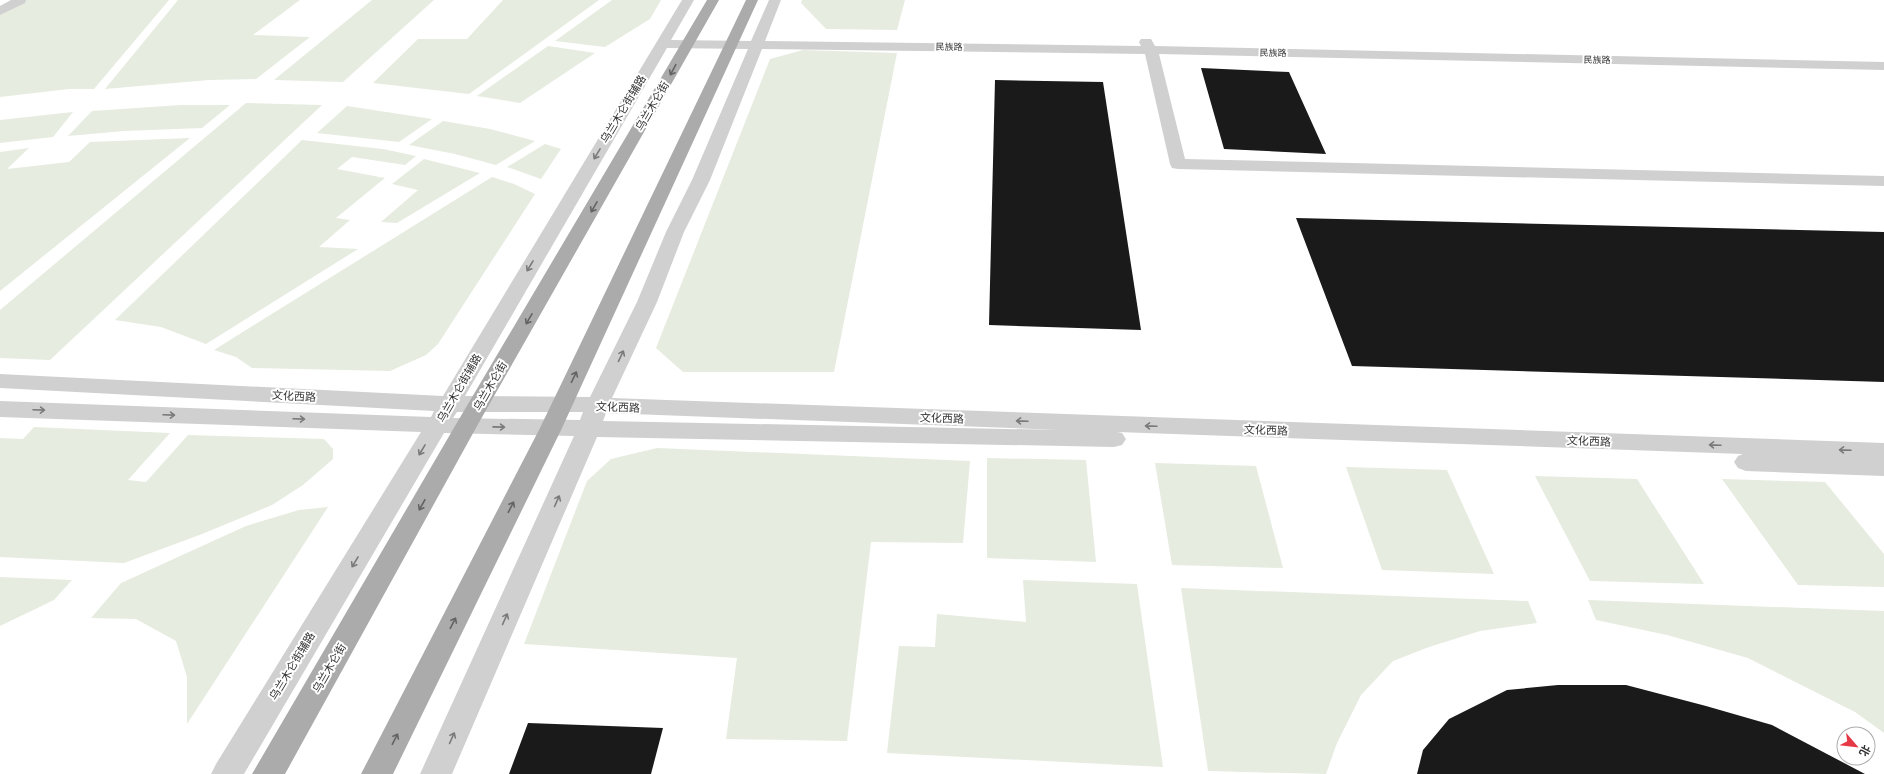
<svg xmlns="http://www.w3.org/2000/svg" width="1884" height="774" font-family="'Asap Condensed','Noto Sans SC',sans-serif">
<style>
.green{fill:#e6ecdf}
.building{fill:#1a1a1a}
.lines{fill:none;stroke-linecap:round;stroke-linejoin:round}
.minor{fill:#d0d0d0;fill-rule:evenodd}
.major{fill:#ababab;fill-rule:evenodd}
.oneway{stroke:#636363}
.oneway2{stroke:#7a7a7a}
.labels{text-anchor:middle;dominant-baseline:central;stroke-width:4;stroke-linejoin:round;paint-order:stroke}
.far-street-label{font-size:9px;fill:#333;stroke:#fff}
.street-label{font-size:11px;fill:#333;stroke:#fff}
</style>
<rect width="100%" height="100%" fill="#fff"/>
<path class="green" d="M 24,0 L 169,0 L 94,89 L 69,89 L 0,97 L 0,13 Z
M 178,0 L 300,0 L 253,35 L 310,37 L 256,79 L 209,80 L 105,89 Z
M 372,0 L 434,0 L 343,82 L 274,80 Z
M 503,0 L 599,0 L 469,94 L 373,83 L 418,39 L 467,39 Z
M 612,0 L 661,0 L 650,19 L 605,47 L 555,41 Z
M 802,0 L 905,0 L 897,30 L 826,29 L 801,3 Z
M 548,46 L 595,53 L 520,103 L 477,96 Z
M 803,50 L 897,53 L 834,372 L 683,372 L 656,348 L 770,59 Z
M 246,103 L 322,105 L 50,360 L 0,358 L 0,310 Z
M 181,105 L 230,105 L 202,128 L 124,131 L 68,136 L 92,111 Z
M 347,106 L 432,119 L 399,142 L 317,133 Z
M 73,112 L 53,137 L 0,143 L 0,120 Z
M 443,121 L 490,129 L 535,141 L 496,165 L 455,154 L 409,145 Z
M 190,138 L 0,291 L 0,152 L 29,148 L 7,169 L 69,162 L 90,142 Z
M 302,140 L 383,149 L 416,156 L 405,165 L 352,157 L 337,169 L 385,178 L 336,218 L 350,220 L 319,247 L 358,249 L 206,344 L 161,327 L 115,320 Z
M 545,144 L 561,149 L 541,179 L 507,167 Z
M 424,159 L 480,173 L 397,223 L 381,222 L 418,190 L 392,184 Z
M 492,177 L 514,184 L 535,194 L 438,344 L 426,355 L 390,371 L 252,368 L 236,357 L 214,350 Z
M 34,427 L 170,433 L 128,480 L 146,482 L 188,435 L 324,439 L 333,449 L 333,459 L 303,485 L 272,505 L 202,534 L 124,563 L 0,557 L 0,438 L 23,439 Z
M 657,448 L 970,461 L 963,543 L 871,542 L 847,741 L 726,739 L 737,658 L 524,644 L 587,481 L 611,459 Z
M 987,458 L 1086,460 L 1096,562 L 987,558 Z
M 1155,463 L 1256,466 L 1283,568 L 1172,565 Z
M 1346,467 L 1447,470 L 1494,574 L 1382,570 Z
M 1535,476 L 1637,479 L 1704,584 L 1590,581 Z
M 1722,479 L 1825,482 L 1884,554 L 1884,587 L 1798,585 Z
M 328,507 L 187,724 L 187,677 L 176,641 L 136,619 L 91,618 L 121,583 L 246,526 L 299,510 Z
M 0,577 L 72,580 L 54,600 L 0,626 Z
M 1023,580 L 1137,584 L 1163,767 L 887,753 L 899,646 L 935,647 L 937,614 L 1026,622 Z
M 1181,588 L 1528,601 L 1537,623 L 1480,631 L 1429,647 L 1393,661 L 1361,695 L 1337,743 L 1326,774 L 1208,771 Z
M 1588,600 L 1884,611 L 1884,733 L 1855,712 L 1748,658 L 1667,635 L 1596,620 Z"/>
<path class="building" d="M 1201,68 L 1289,72 L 1326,154 L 1224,149 Z
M 995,80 L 1103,82 L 1141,330 L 989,325 Z
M 1296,218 L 1884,232 L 1884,382 L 1352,366 Z
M 1558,685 L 1626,685 L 1706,706 L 1772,725 L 1865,774 L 1417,774 L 1423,750 L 1449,719 L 1507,690 Z
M 528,723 L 663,728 L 651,774 L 509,774 Z"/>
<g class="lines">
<path class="minor" d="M 11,0 L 26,0 L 25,3 L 0,15 L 0,6 Z
M 682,0 L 694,0 L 671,40 L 751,41 L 769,0 L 781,0 L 765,41 L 1141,46 L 1139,42 L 1141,39 L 1151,39 L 1155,46 L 1884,62 L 1884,70 L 1159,54 L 1185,159 L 1884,176 L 1884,186 L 1178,169 L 1172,168 L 1170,164 L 1145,54 L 762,49 L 710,180 L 684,232 L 657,302 L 612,398 L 1884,443 L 1884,476 L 1746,471 L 1738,468 L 1734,462 L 1738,456 L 1743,454 L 1117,432 L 1122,433 L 1126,439 L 1122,445 L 1114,447 L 597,437 L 452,774 L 420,774 L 574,436 L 444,433 L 244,774 L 211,774 L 216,764 L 421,432 L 0,417 L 0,401 L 431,417 L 434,411 L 0,388 L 0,374 L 443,396 ZM 667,48 L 748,49 L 692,180 L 666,232 L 637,302 L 590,397 L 465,396 ZM 457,412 L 583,412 L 580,420 L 453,418 ZM 606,413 L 1062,430 L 603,421 Z"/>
<path class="major" d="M 707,0 L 719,0 L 477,426 L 285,774 L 252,774 L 455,426 Z
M 746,0 L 758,0 L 562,428 L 393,774 L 361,774 L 540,428 Z"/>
</g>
<defs><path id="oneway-shaft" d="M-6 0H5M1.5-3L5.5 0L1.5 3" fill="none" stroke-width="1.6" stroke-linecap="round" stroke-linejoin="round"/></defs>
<g class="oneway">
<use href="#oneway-shaft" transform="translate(673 70) rotate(118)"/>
<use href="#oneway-shaft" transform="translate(594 207) rotate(120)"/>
<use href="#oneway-shaft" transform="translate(529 319) rotate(120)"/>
<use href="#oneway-shaft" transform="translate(574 377) rotate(-64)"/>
<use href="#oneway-shaft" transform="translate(422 505) rotate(119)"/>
<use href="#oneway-shaft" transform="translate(511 507) rotate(-63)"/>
<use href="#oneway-shaft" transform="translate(453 623) rotate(-63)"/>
<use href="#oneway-shaft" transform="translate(395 739) rotate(-63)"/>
</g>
<g class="oneway2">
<use href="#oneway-shaft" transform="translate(597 154) rotate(121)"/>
<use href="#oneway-shaft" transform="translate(530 266) rotate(121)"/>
<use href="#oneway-shaft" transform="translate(621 356) rotate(-65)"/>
<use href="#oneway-shaft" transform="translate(39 410) rotate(2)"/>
<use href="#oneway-shaft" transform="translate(169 415) rotate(2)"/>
<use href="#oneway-shaft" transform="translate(299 419) rotate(2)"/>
<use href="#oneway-shaft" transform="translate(1022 421) rotate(-178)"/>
<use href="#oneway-shaft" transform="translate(1151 426) rotate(-178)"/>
<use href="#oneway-shaft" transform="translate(499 427) rotate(1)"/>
<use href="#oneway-shaft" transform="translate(1715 445) rotate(-178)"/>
<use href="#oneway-shaft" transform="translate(422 450) rotate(121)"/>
<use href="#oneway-shaft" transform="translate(1845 450) rotate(-178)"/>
<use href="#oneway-shaft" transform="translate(557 501) rotate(-66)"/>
<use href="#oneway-shaft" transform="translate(355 562) rotate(121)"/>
<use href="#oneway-shaft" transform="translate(505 619) rotate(-66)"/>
<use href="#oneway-shaft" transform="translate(452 738) rotate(-66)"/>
</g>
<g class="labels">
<g class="far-street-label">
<text transform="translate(949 47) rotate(1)">民族路</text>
<text transform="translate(1273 53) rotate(1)">民族路</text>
<text transform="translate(1597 60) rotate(1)">民族路</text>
</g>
<g class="street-label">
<text transform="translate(652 106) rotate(-60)">乌兰木仑街</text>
<text transform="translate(623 109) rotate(-59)">乌兰木仑街辅路</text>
<text transform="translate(490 386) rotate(-60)">乌兰木仑街</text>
<text transform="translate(459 388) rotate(-60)">乌兰木仑街辅路</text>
<text transform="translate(294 396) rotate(3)">文化西路</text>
<text transform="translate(618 407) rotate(2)">文化西路</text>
<text transform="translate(942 418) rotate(2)">文化西路</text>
<text transform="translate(1266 430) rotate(2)">文化西路</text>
<text transform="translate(1589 441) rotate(2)">文化西路</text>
<text transform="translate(292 666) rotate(-59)">乌兰木仑街辅路</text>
<text transform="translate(329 668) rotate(-60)">乌兰木仑街</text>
</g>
</g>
<g transform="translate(1856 746) rotate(118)"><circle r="19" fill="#ffffff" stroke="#adadad"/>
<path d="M0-3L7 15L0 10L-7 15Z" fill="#e63946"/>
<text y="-6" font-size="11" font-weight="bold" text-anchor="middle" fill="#333333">北</text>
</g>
</svg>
